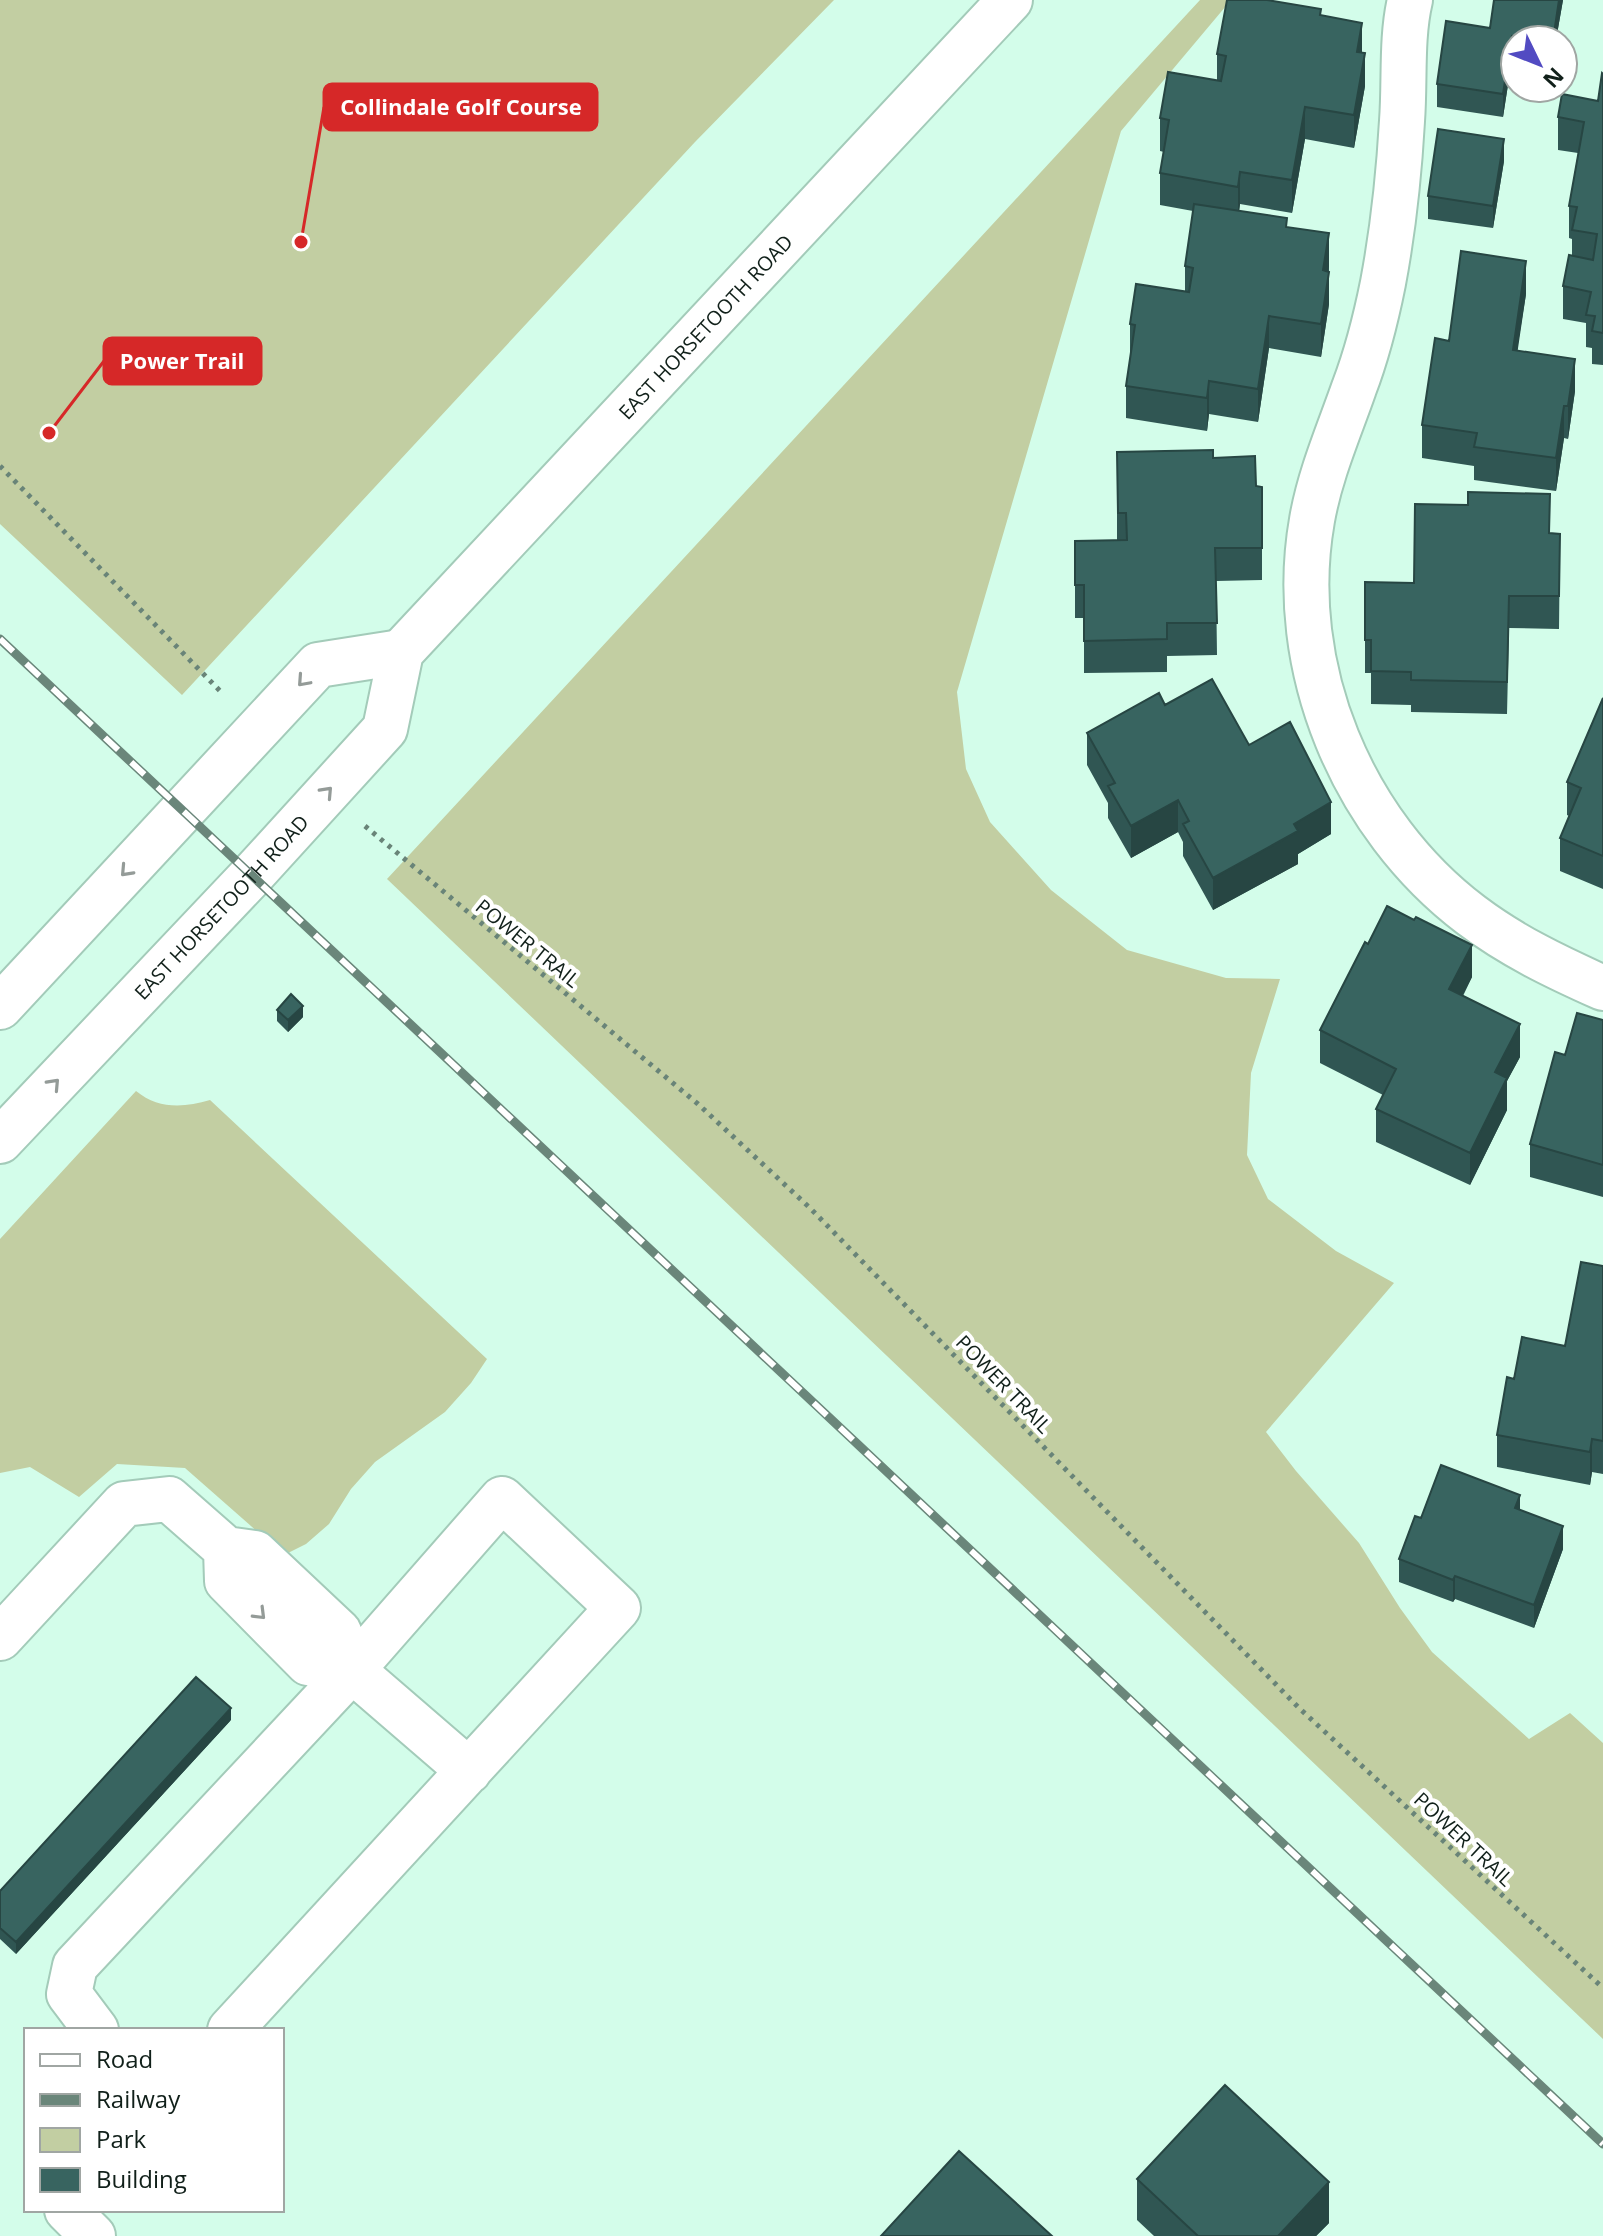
<svg xmlns="http://www.w3.org/2000/svg" width="1603" height="2236" font-family="'Open Sans',sans-serif">
<style>
.green{fill:#c2cea2}
.lines{fill:none;stroke-linecap:round;stroke-linejoin:round}
.minor-casing{stroke:#a3cbb9;stroke-width:48}
.major-casing{stroke:#a3cbb9;stroke-width:48}
.path{stroke:#698478;stroke-width:5;stroke-dasharray:4 6;stroke-linecap:butt}
.minor{stroke:#fff;stroke-width:44}
.major{stroke:#fff;stroke-width:44}
.rail-casing{stroke:#6a867a;stroke-width:9}
.rail{stroke:#fff;stroke-width:6;stroke-dasharray:18;stroke-linecap:butt}
.wall{fill:#305653}
.shaded-wall{fill:#274643}
.building{fill:#386460;stroke:#274643;stroke-width:2}
.oneway{stroke:#949b98}
.labels{text-anchor:middle;dominant-baseline:central;stroke-width:8;stroke-linejoin:round;paint-order:stroke}
.street-label{font-size:20px;fill:#11201a;stroke:#fff}
.leader{fill:none;stroke:#d62828;stroke-width:3}
.callout-dot{fill:#d62828;stroke:#fff;stroke-width:3}
.callout{fill:#d62828;stroke:#d62828;stroke-width:3}
.callout-label{font-size:22px;text-anchor:middle;font-weight:bold;fill:#fff}
</style>
<rect width="100%" height="100%" fill="#d3fdea"/>
<path class="green" d="M 0,0 L 834,0 L 695,142 L 182,695 L 0,524 Z
M 1200,0 L 1231,0 L 1121,131 L 957,692 L 966,769 L 990,822 L 1051,890 L 1127,950 L 1226,978 L 1280,979 L 1251,1073 L 1247,1155 L 1268,1199 L 1336,1251 L 1394,1283 L 1266,1432 L 1296,1471 L 1359,1543 L 1400,1608 L 1432,1652 L 1529,1739 L 1570,1713 L 1603,1743 L 1603,2039 L 387,879 Z
M 136,1091 C 158,1109 183,1108 210,1100 L 487,1359 L 471,1383 L 445,1412 L 375,1462 L 351,1489 L 329,1524 L 306,1544 L 284,1555 L 185,1468 L 117,1464 L 79,1497 L 30,1467 L 0,1473 L 0,1239 Z"/>
<g class="lines">
<defs>
<path id="minor" d="M 1410,0 C 1401,38 1405,81 1402,121 C 1399,174 1393,230 1383,283 C 1376,318 1367,354 1354,388 C 1339,431 1320,474 1312,520 C 1286,667 1352,825 1471,915 C 1512,946 1556,967 1603,988
M 226,1549 L 227,1581 L 308,1663 L 352,1670
M 0,1638 L 124,1504 L 169,1499 L 226,1549 L 255,1553 L 339,1632 L 352,1670 L 469,1771
M 96,2030 L 69,1994 L 75,1966 L 352,1670 L 502,1499 L 618,1608 L 230,2030
M 67,2210 L 93,2236"/>
<g id="major">
<path d="M 0,1007 L 318,665 L 401,652"/>
<path id="s1" d="M 0,1141 L 252,875 L 385,729 L 401,652 L 1010,0"/>
</g>
</defs>
<use href="#minor" class="minor-casing"/>
<use href="#major" class="major-casing"/>
<path class="path" d="M 0,466 L 223,694
M 365,826 L 698,1104 L 810,1208 L 1299,1708 L 1603,1988"/>
<use href="#minor" class="minor"/>
<use href="#major" class="major"/>
<defs>
<path id="rail" d="M 0,639 L 1603,2144"/>
</defs>
<use href="#rail" class="rail-casing"/>
<use href="#rail" class="rail"/>
</g>
<path class="wall" d="M 1563,0 L 1556,40 L 1515,40 L 1515,59 L 1512,59 L 1503,117 L 1437,107 L 1437,84 L 1490,28 Z
M 1321,15 L 1362,53 L 1365,86 L 1354,148 L 1305,139 L 1292,213 L 1240,204 L 1239,211 L 1287,227 L 1329,266 L 1329,304 L 1321,357 L 1269,348 L 1258,422 L 1209,414 L 1207,431 L 1126,418 L 1126,386 L 1130,357 L 1130,324 L 1185,292 L 1185,266 L 1193,211 L 1160,205 L 1160,173 L 1164,152 L 1160,151 L 1160,118 L 1217,80 L 1217,54 Z
M 1603,74 L 1603,365 L 1592,364 L 1592,348 L 1586,347 L 1586,323 L 1563,319 L 1563,286 L 1572,256 L 1572,239 L 1569,238 L 1569,206 L 1578,153 L 1558,150 L 1558,117 L 1598,101 Z
M 1504,161 L 1493,228 L 1428,219 L 1428,196 Z
M 1526,294 L 1517,350 L 1575,391 L 1568,439 L 1564,438 L 1556,491 L 1474,480 L 1474,466 L 1422,458 L 1422,425 L 1449,341 Z
M 1117,452 L 1213,458 L 1256,486 L 1262,487 L 1262,580 L 1216,581 L 1217,655 L 1167,656 L 1167,672 L 1084,673 L 1084,618 L 1075,618 L 1075,541 L 1117,540 Z
M 1550,533 L 1560,534 L 1559,629 L 1509,628 L 1507,714 L 1411,712 L 1411,705 L 1371,704 L 1371,673 L 1365,673 L 1365,582 L 1414,583 Z
M 1603,698 L 1603,889 L 1560,871 L 1560,838 L 1569,816 L 1567,815 L 1567,782 Z
M 1165,705 L 1249,745 L 1331,834 L 1298,854 L 1298,864 L 1213,910 L 1183,856 L 1183,842 L 1178,832 L 1131,858 L 1108,818 L 1108,803 L 1087,765 L 1087,733 Z
M 1368,944 L 1472,977 L 1463,996 L 1520,1057 L 1507,1081 L 1507,1110 L 1470,1185 L 1376,1142 L 1376,1109 L 1383,1095 L 1320,1063 L 1320,1030 Z
M 277,1010 L 303,1017 L 288,1032 L 277,1021 Z
M 1603,1020 L 1603,1197 L 1530,1177 L 1530,1144 L 1565,1055 Z
M 1603,1266 L 1603,1474 L 1592,1472 L 1590,1485 L 1497,1467 L 1497,1435 L 1514,1379 L 1565,1346 Z
M 1520,1510 L 1563,1549 L 1534,1628 L 1455,1599 L 1453,1602 L 1399,1582 L 1399,1559 L 1421,1518 Z
M 231,1720 L 16,1954 L 0,1939 L 0,1891 Z
M 1137,2179 L 1329,2223 L 1316,2236 L 1154,2236 L 1137,2220 Z"/>
<path class="shaded-wall" d="M 1559,0 L 1563,0 L 1556,40 L 1553,40 Z
M 1362,23 L 1362,56 L 1357,52 Z
M 1512,36 L 1512,59 L 1503,117 L 1503,94 Z
M 1365,53 L 1365,86 L 1354,148 L 1354,115 Z
M 1305,107 L 1305,139 L 1292,213 L 1292,180 Z
M 1504,139 L 1504,161 L 1493,228 L 1493,206 Z
M 1240,172 L 1240,204 L 1238,219 L 1238,187 Z
M 1329,233 L 1329,266 L 1323,303 L 1323,270 Z
M 1526,261 L 1526,294 L 1513,382 L 1513,350 Z
M 1329,272 L 1329,304 L 1321,357 L 1321,324 Z
M 1269,316 L 1269,348 L 1258,422 L 1258,389 Z
M 1575,359 L 1575,391 L 1568,439 L 1568,406 Z
M 1209,381 L 1209,414 L 1207,431 L 1207,398 Z
M 1564,406 L 1564,438 L 1556,491 L 1556,458 Z
M 1178,800 L 1178,832 L 1131,858 L 1131,826 Z
M 1331,802 L 1331,834 L 1298,854 L 1298,864 L 1213,910 L 1213,878 L 1294,824 Z
M 1472,945 L 1472,977 L 1449,1021 L 1449,989 Z
M 303,1006 L 303,1017 L 288,1032 L 288,1020 Z
M 1520,1024 L 1520,1057 L 1507,1081 L 1507,1110 L 1470,1185 L 1470,1153 L 1495,1072 Z
M 1592,1439 L 1592,1472 L 1590,1485 L 1590,1452 Z
M 1520,1495 L 1520,1517 L 1515,1508 Z
M 1563,1526 L 1563,1549 L 1534,1628 L 1534,1605 Z
M 1455,1576 L 1455,1599 L 1453,1602 L 1453,1580 Z
M 231,1708 L 231,1720 L 16,1954 L 16,1942 Z
M 1329,2182 L 1329,2223 L 1316,2236 L 1279,2236 Z"/>
<path class="building" d="M 1227,0 L 1267,0 L 1321,9 L 1320,15 L 1362,23 L 1357,52 L 1365,53 L 1354,115 L 1305,107 L 1292,180 L 1240,172 L 1238,187 L 1160,173 L 1169,120 L 1160,118 L 1168,72 L 1221,81 L 1226,56 L 1217,54 Z
M 1494,0 L 1559,0 L 1553,40 L 1540,40 L 1512,36 L 1503,94 L 1437,84 L 1446,21 L 1490,28 Z
M 1602,73 L 1603,74 L 1603,333 L 1592,331 L 1595,316 L 1586,315 L 1591,292 L 1563,286 L 1569,255 L 1593,260 L 1597,234 L 1572,230 L 1577,207 L 1569,206 L 1584,122 L 1558,117 L 1562,94 L 1598,101 Z
M 1438,129 L 1504,139 L 1493,206 L 1428,196 Z
M 1194,204 L 1287,218 L 1286,227 L 1329,233 L 1323,270 L 1329,272 L 1321,324 L 1269,316 L 1258,389 L 1209,381 L 1207,398 L 1126,386 L 1135,325 L 1130,324 L 1136,284 L 1189,292 L 1193,268 L 1185,266 Z
M 1461,251 L 1526,261 L 1513,350 L 1575,359 L 1568,406 L 1564,406 L 1556,458 L 1474,447 L 1477,433 L 1422,425 L 1435,338 L 1449,341 Z
M 1213,450 L 1213,458 L 1255,456 L 1256,486 L 1262,487 L 1262,548 L 1215,548 L 1217,623 L 1167,623 L 1167,639 L 1084,641 L 1084,585 L 1075,585 L 1075,541 L 1127,540 L 1126,513 L 1118,513 L 1117,452 Z
M 1468,492 L 1550,494 L 1549,533 L 1560,534 L 1559,596 L 1509,596 L 1507,682 L 1411,680 L 1411,672 L 1371,671 L 1371,640 L 1365,640 L 1365,582 L 1414,583 L 1415,504 L 1468,505 Z
M 1212,679 L 1249,745 L 1290,722 L 1331,802 L 1294,824 L 1298,831 L 1213,878 L 1183,824 L 1189,821 L 1178,800 L 1131,826 L 1108,786 L 1115,783 L 1087,733 L 1159,693 L 1165,705 Z
M 1603,698 L 1603,856 L 1560,838 L 1581,788 L 1567,782 Z
M 1387,906 L 1414,920 L 1416,917 L 1472,945 L 1449,989 L 1520,1024 L 1495,1072 L 1507,1078 L 1470,1153 L 1376,1109 L 1396,1069 L 1320,1030 L 1365,942 L 1368,944 Z
M 291,994 L 303,1006 L 288,1020 L 277,1010 Z
M 1577,1013 L 1603,1020 L 1603,1165 L 1530,1144 L 1555,1052 L 1565,1055 Z
M 1581,1262 L 1603,1266 L 1603,1441 L 1592,1439 L 1590,1452 L 1497,1435 L 1507,1377 L 1514,1379 L 1522,1337 L 1565,1346 Z
M 1441,1465 L 1520,1495 L 1515,1508 L 1563,1526 L 1534,1605 L 1455,1576 L 1453,1580 L 1399,1559 L 1415,1516 L 1421,1518 Z
M 196,1677 L 231,1708 L 16,1942 L 0,1928 L 0,1891 Z
M 1225,2085 L 1329,2182 L 1279,2235 L 1281,2236 L 1198,2236 L 1137,2179 Z
M 959,2151 L 1052,2236 L 881,2236 Z"/>
<defs><path id="oneway-chevron" d="M-2-3.5L2.5 0L-2 3.5" fill="none" stroke-width="1.6" stroke-linecap="round" stroke-linejoin="round" transform="scale(2)"/></defs>
<g class="oneway">
<use href="#oneway-chevron" transform="translate(303 681) rotate(132)"/>
<use href="#oneway-chevron" transform="translate(327 792) rotate(-47)"/>
<use href="#oneway-chevron" transform="translate(126 871) rotate(133)"/>
<use href="#oneway-chevron" transform="translate(54 1084) rotate(-47)"/>
<use href="#oneway-chevron" transform="translate(260 1614) rotate(45)"/>
</g>
<g class="labels">
<g class="street-label">
<text stroke="none"><textPath href="#s1" startOffset="1088">EAST HORSETOOTH ROAD</textPath></text>
<text stroke="none"><textPath href="#s1" startOffset="322">EAST HORSETOOTH ROAD</textPath></text>
<text transform="translate(528 943) rotate(39)">POWER TRAIL</text>
<text transform="translate(1004 1384) rotate(46)">POWER TRAIL</text>
<text transform="translate(1464 1839) rotate(43)">POWER TRAIL</text>
</g>
</g>
<path class="leader" d="M301 242L324 107M49 433L104 361"/>
<g class="callout-dot">
<circle cx="301" cy="242" r="8"/>
<circle cx="49" cy="433" r="8"/>
</g>
<g class="callout">
<rect x="324" y="84" width="273" height="46" rx="8"/>
<rect x="104" y="338" width="157" height="46" rx="8"/>
</g>
<g class="callout-label">
<text x="461" y="115">Collindale Golf Course</text>
<text x="182" y="369">Power Trail</text>
</g>
<rect x="24" y="2028" width="260" height="184" fill="#ffffff" stroke="#a0a6a3" stroke-width="2"/>
<rect x="40" y="2054" width="40" height="12" fill="#ffffff" stroke="#a0a6a3" stroke-width="2"/>
<text x="96" y="2068" font-size="24" fill="#11201a">Road</text>
<rect x="40" y="2094" width="40" height="12" fill="#6a867a" stroke="#a0a6a3" stroke-width="2"/>
<text x="96" y="2108" font-size="24" fill="#11201a">Railway</text>
<rect x="40" y="2128" width="40" height="24" fill="#c2cea2" stroke="#a0a6a3" stroke-width="2"/>
<text x="96" y="2148" font-size="24" fill="#11201a">Park</text>
<rect x="40" y="2168" width="40" height="24" fill="#386460" stroke="#a0a6a3" stroke-width="2"/>
<text x="96" y="2188" font-size="24" fill="#11201a">Building</text>
<g transform="translate(1539 64) rotate(133)"><circle r="38" fill="#ffffff" stroke="#a0a6a3" stroke-width="2"/>
<path d="M0-6L14 30L0 20L-14 30Z" fill="#524bc2"/>
<text y="-12" font-size="22" font-weight="bold" text-anchor="middle" fill="#11201a">N</text>
</g>
</svg>
